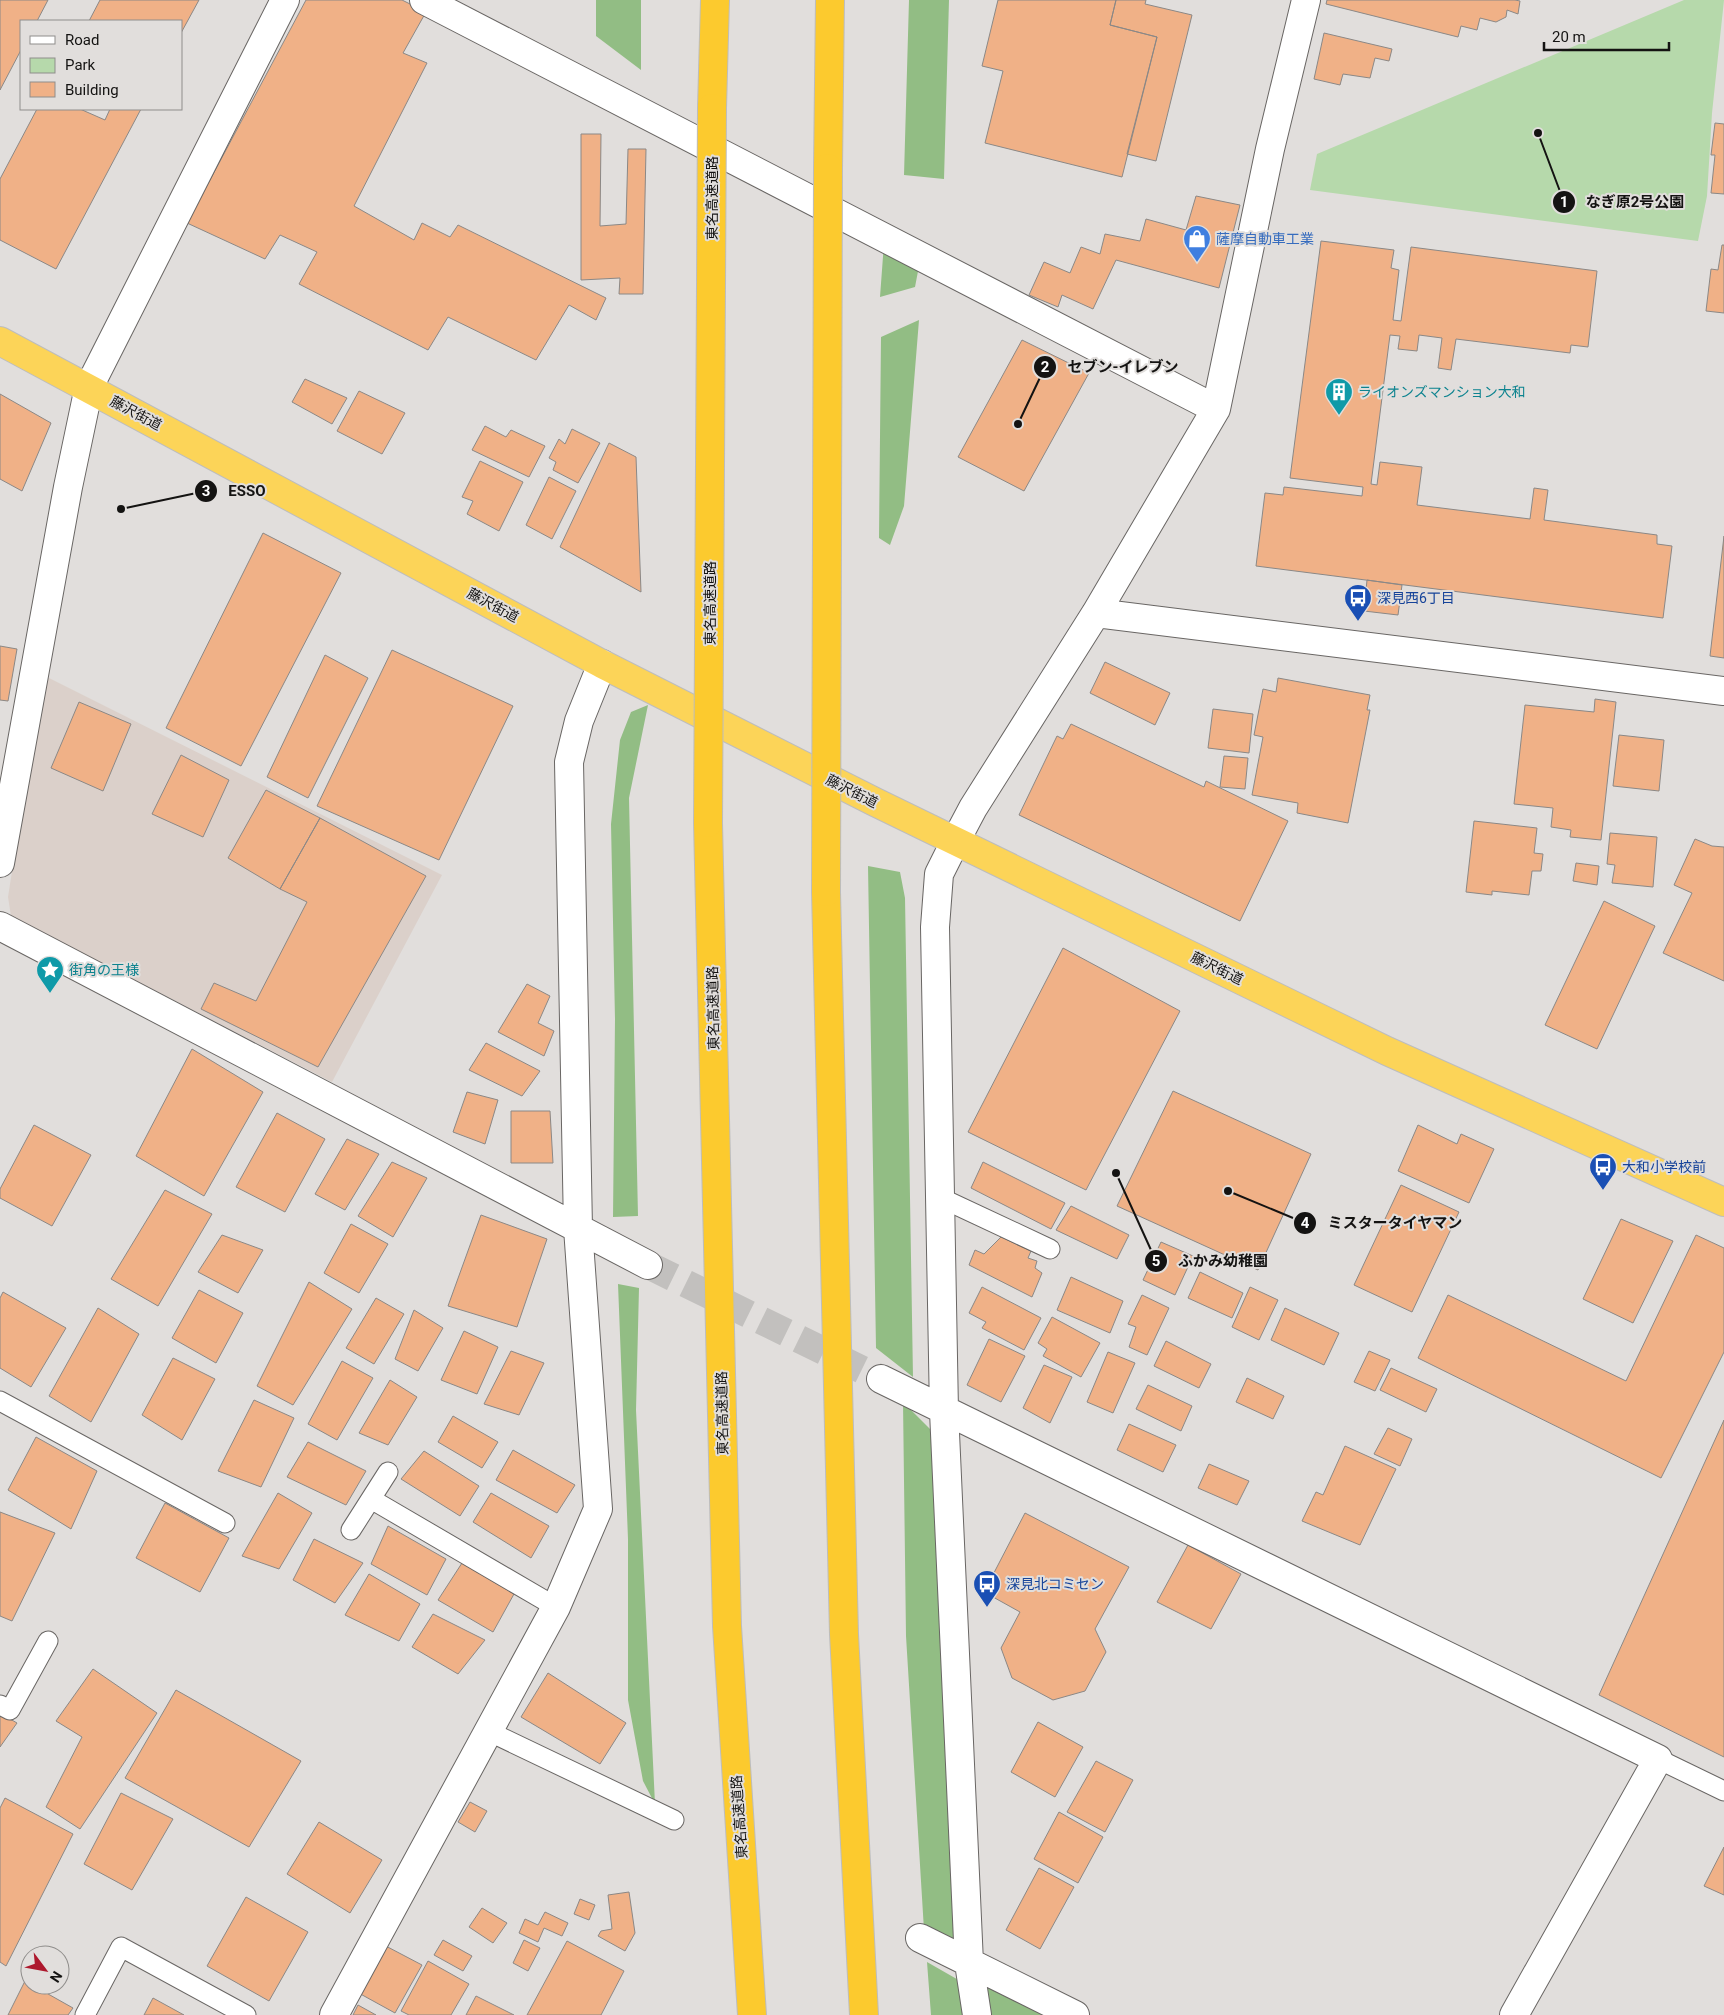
<svg xmlns="http://www.w3.org/2000/svg" width="1724" height="2015" font-family="Roboto,'Noto Sans JP',sans-serif">
<style>
.built{fill:#dbd0ca}
.green{fill:#b6d9ab}
.forest{fill:#92bd84}
.building{fill:#f0b187;stroke:#8b8886}
.lines{fill:none;stroke-linecap:round;stroke-linejoin:round}
.minor-tunnel{stroke:#c2c0be;stroke-width:28;stroke-dasharray:28 14;stroke-linecap:butt}
.service-casing{stroke:#696664;stroke-width:21}
.minor-casing{stroke:#696664;stroke-width:30}
.trunk-casing{stroke:#bdbdbd;stroke-width:30}
.motorway-casing{stroke:#bdbdbd;stroke-width:30}
.service{stroke:#fff;stroke-width:19}
.minor{stroke:#fff;stroke-width:28}
.trunk{stroke:#fcd458;stroke-width:28}
.motorway{stroke:#fcca2e;stroke-width:28}
.motorway-bridge-casing{stroke:#bdbdbd;stroke-width:30;stroke-linecap:butt}
.motorway-bridge{stroke:#fcca2e;stroke-width:28}
.labels{text-anchor:middle;dominant-baseline:central;stroke-width:4;stroke-linejoin:round;paint-order:stroke}
.street-label{font-size:14px;fill:#141312;stroke:#e1dedc}
.shop-label{font-size:14px;fill:#366cbe;stroke:#e1dedc;text-anchor:start}
.culture-label{font-size:14px;fill:#0d838f;stroke:#e1dedc;text-anchor:start}
.transit-label{font-size:14px;fill:#164399;stroke:#e1dedc;text-anchor:start}
.leader{fill:none;stroke:#141312;stroke-width:2}
.callout-dot{fill:#141312;stroke:#e1dedc;stroke-width:2}
.mark-label{font-size:15px;text-anchor:middle;font-weight:bold;fill:#fff}
.callout-label{font-size:15px;text-anchor:middle;font-weight:bold;fill:#141312;stroke:#e1dedc;stroke-width:4;stroke-linejoin:round;paint-order:stroke}
</style>
<rect width="100%" height="100%" fill="#e1dedc"/>
<path class="built" d="M 43,675 L 442,875 L 332,1082 L 11,916 L 8,897 Z"/>
<path class="green" d="M 1684,0 L 1724,0 L 1712,113 L 1707,196 L 1698,241 L 1310,190 L 1317,154 Z"/>
<path class="forest" d="M 596,0 L 641,0 L 641,70 L 596,36 Z
M 909,0 L 949,0 L 944,179 L 904,175 Z
M 884,243 L 919,266 L 915,287 L 880,297 Z
M 919,320 L 904,506 L 890,545 L 879,538 L 881,337 Z
M 648,705 L 629,798 L 638,1216 L 613,1217 L 615,1019 L 611,824 L 620,740 L 631,712 Z
M 868,866 L 900,872 L 905,898 L 913,1377 L 876,1348 Z
M 618,1284 L 639,1288 L 636,1410 L 655,1804 L 643,1781 L 628,1700 L 628,1539 Z
M 903,1402 L 933,1432 L 960,1942 L 924,1930 L 906,1636 Z
M 927,1962 L 969,1986 L 972,2015 L 931,2015 Z
M 969,1963 L 1054,2015 L 981,2015 Z"/>
<path class="building" d="M 0,0 L 48,0 L 37,21 L 21,21 L 21,50 L 0,90 Z
M 100,0 L 199,0 L 181,33 L 181,21 L 89,21 Z
M 306,0 L 402,0 L 426,12 L 403,53 L 427,63 L 354,206 L 414,240 L 422,223 L 450,237 L 458,225 L 606,298 L 596,320 L 569,305 L 536,360 L 448,317 L 428,350 L 299,284 L 317,252 L 280,235 L 265,259 L 187,223 Z
M 998,0 L 1116,0 L 1110,25 L 1157,37 L 1122,177 L 985,143 L 1003,71 L 982,66 Z
M 1116,0 L 1146,0 L 1145,4 L 1192,15 L 1156,161 L 1127,154 L 1157,37 L 1110,25 Z
M 1327,0 L 1515,0 L 1520,1 L 1518,14 L 1507,10 L 1506,17 L 1496,22 L 1480,18 L 1477,30 L 1461,26 L 1458,37 L 1326,4 Z
M 1324,33 L 1392,49 L 1389,61 L 1375,58 L 1370,78 L 1343,74 L 1340,85 L 1314,79 Z
M 37,109 L 80,109 L 105,120 L 110,109 L 141,109 L 56,269 L 0,240 L 0,179 Z
M 1715,123 L 1724,124 L 1724,194 L 1711,193 L 1715,155 L 1711,155 Z
M 581,134 L 601,134 L 600,226 L 626,224 L 628,149 L 646,149 L 643,294 L 619,294 L 620,278 L 581,280 Z
M 1196,196 L 1240,205 L 1219,288 L 1116,260 L 1093,309 L 1062,295 L 1058,307 L 1029,295 L 1044,262 L 1070,273 L 1081,247 L 1100,254 L 1105,234 L 1140,241 L 1146,219 L 1186,230 Z
M 1321,241 L 1394,250 L 1391,268 L 1399,270 L 1393,320 L 1401,321 L 1411,247 L 1597,271 L 1588,347 L 1571,345 L 1570,353 L 1456,339 L 1451,370 L 1438,368 L 1442,338 L 1419,335 L 1417,351 L 1398,349 L 1400,336 L 1390,335 L 1371,484 L 1377,485 L 1380,462 L 1422,467 L 1417,505 L 1530,519 L 1534,488 L 1548,490 L 1544,520 L 1657,535 L 1657,544 L 1672,546 L 1663,618 L 1256,566 L 1265,493 L 1283,495 L 1284,487 L 1362,496 L 1363,487 L 1290,478 Z
M 1722,245 L 1724,245 L 1724,313 L 1706,311 L 1711,269 L 1718,270 Z
M 1022,340 L 1089,373 L 1024,491 L 958,457 Z
M 305,379 L 347,398 L 332,424 L 292,402 Z
M 359,391 L 405,413 L 382,454 L 337,431 Z
M 0,394 L 51,423 L 22,491 L 0,479 Z
M 485,426 L 506,437 L 511,430 L 545,446 L 529,477 L 472,450 Z
M 572,429 L 600,443 L 578,483 L 553,470 L 556,462 L 549,458 L 559,439 L 565,444 Z
M 609,443 L 636,457 L 641,592 L 560,547 Z
M 480,461 L 523,482 L 499,531 L 467,514 L 473,501 L 462,497 Z
M 549,477 L 576,491 L 552,539 L 526,525 Z
M 263,533 L 341,573 L 241,766 L 166,728 Z
M 1724,536 L 1724,658 L 1710,656 Z
M 1367,580 L 1402,585 L 1398,615 L 1364,611 Z
M 0,646 L 17,649 L 8,701 L 0,700 Z
M 392,650 L 513,706 L 439,860 L 317,806 Z
M 325,655 L 368,678 L 308,798 L 267,777 Z
M 1105,662 L 1170,693 L 1155,725 L 1090,693 Z
M 1278,678 L 1370,695 L 1367,710 L 1370,710 L 1348,823 L 1297,813 L 1298,803 L 1252,795 L 1263,737 L 1254,735 L 1263,689 L 1276,692 Z
M 1595,699 L 1616,702 L 1601,840 L 1570,837 L 1571,830 L 1551,827 L 1553,808 L 1514,804 L 1525,705 L 1594,712 Z
M 79,702 L 131,724 L 103,791 L 51,768 Z
M 1213,709 L 1253,714 L 1249,753 L 1208,748 Z
M 1071,724 L 1204,787 L 1206,781 L 1288,821 L 1240,921 L 1019,815 L 1057,736 L 1063,739 Z
M 1619,735 L 1664,740 L 1659,791 L 1613,786 Z
M 181,755 L 229,780 L 203,837 L 152,814 Z
M 1224,756 L 1248,758 L 1245,789 L 1220,787 Z
M 266,790 L 320,818 L 280,889 L 228,858 Z
M 320,818 L 426,876 L 318,1067 L 201,1009 L 214,983 L 256,1001 L 307,902 L 280,889 Z
M 1474,821 L 1537,828 L 1534,853 L 1543,854 L 1541,871 L 1532,871 L 1529,895 L 1492,891 L 1492,895 L 1466,892 Z
M 1610,833 L 1657,837 L 1653,887 L 1612,883 L 1615,865 L 1607,864 Z
M 1695,839 L 1712,846 L 1724,847 L 1724,981 L 1663,953 L 1692,893 L 1674,885 Z
M 1576,863 L 1599,866 L 1597,885 L 1573,881 Z
M 1604,901 L 1655,926 L 1597,1049 L 1545,1025 Z
M 1063,948 L 1180,1011 L 1086,1190 L 968,1132 Z
M 527,984 L 550,996 L 538,1023 L 554,1031 L 544,1056 L 498,1032 Z
M 486,1043 L 540,1071 L 522,1096 L 469,1070 Z
M 192,1049 L 263,1092 L 204,1196 L 136,1156 Z
M 1173,1091 L 1311,1154 L 1258,1270 L 1117,1206 Z
M 467,1092 L 498,1100 L 485,1144 L 453,1132 Z
M 511,1111 L 550,1111 L 553,1163 L 511,1163 Z
M 277,1113 L 325,1139 L 285,1212 L 236,1187 Z
M 34,1125 L 91,1155 L 52,1226 L 0,1198 L 0,1189 Z
M 1418,1125 L 1457,1144 L 1461,1134 L 1494,1149 L 1469,1203 L 1398,1171 Z
M 347,1139 L 379,1154 L 345,1210 L 315,1194 Z
M 392,1162 L 427,1178 L 393,1237 L 358,1216 Z
M 983,1162 L 1065,1203 L 1051,1229 L 971,1188 Z
M 1401,1185 L 1459,1212 L 1412,1312 L 1354,1285 Z
M 165,1190 L 212,1214 L 158,1306 L 111,1279 Z
M 1071,1206 L 1129,1235 L 1117,1259 L 1056,1230 Z
M 481,1215 L 547,1239 L 517,1327 L 448,1306 Z
M 1621,1219 L 1673,1241 L 1633,1323 L 1583,1299 Z
M 351,1224 L 388,1244 L 359,1293 L 324,1273 Z
M 222,1235 L 263,1250 L 238,1293 L 198,1272 Z
M 1696,1235 L 1724,1248 L 1724,1352 L 1661,1478 L 1418,1358 L 1448,1295 L 1626,1381 Z
M 1001,1237 L 1031,1251 L 1028,1258 L 1037,1261 L 1035,1268 L 1042,1273 L 1032,1297 L 969,1265 L 975,1250 L 984,1254 Z
M 1161,1242 L 1193,1256 L 1175,1295 L 1143,1280 Z
M 1200,1272 L 1243,1293 L 1232,1318 L 1188,1298 Z
M 1071,1277 L 1123,1301 L 1110,1333 L 1057,1310 Z
M 309,1282 L 352,1309 L 293,1405 L 257,1386 Z
M 982,1287 L 1041,1318 L 1024,1350 L 982,1328 L 986,1322 L 969,1313 Z
M 1250,1287 L 1278,1300 L 1259,1340 L 1232,1327 Z
M 199,1290 L 243,1313 L 216,1363 L 172,1338 Z
M 3,1292 L 66,1328 L 31,1387 L 0,1368 L 0,1298 Z
M 1142,1295 L 1169,1308 L 1147,1355 L 1129,1347 L 1136,1327 L 1128,1324 Z
M 376,1298 L 404,1314 L 374,1364 L 346,1348 Z
M 98,1308 L 139,1334 L 91,1422 L 49,1396 Z
M 1285,1308 L 1339,1333 L 1324,1365 L 1271,1340 Z
M 414,1310 L 443,1328 L 418,1371 L 395,1359 Z
M 1052,1317 L 1100,1343 L 1081,1377 L 1043,1356 L 1047,1349 L 1038,1343 Z
M 464,1331 L 498,1347 L 477,1394 L 441,1380 Z
M 989,1339 L 1025,1356 L 1001,1402 L 967,1385 Z
M 1166,1341 L 1211,1364 L 1199,1388 L 1154,1366 Z
M 511,1351 L 544,1363 L 519,1415 L 484,1404 Z
M 1369,1351 L 1390,1360 L 1375,1391 L 1354,1382 Z
M 1108,1352 L 1135,1363 L 1113,1413 L 1087,1402 Z
M 173,1358 L 215,1379 L 182,1440 L 142,1415 Z
M 342,1361 L 373,1378 L 337,1440 L 308,1424 Z
M 1044,1365 L 1072,1377 L 1050,1423 L 1023,1408 Z
M 1391,1368 L 1437,1389 L 1426,1412 L 1380,1390 Z
M 1247,1378 L 1284,1396 L 1273,1419 L 1236,1402 Z
M 390,1380 L 417,1397 L 388,1445 L 359,1433 Z
M 1148,1385 L 1192,1406 L 1181,1431 L 1136,1409 Z
M 254,1400 L 294,1418 L 261,1487 L 218,1471 Z
M 453,1416 L 498,1442 L 482,1468 L 438,1442 Z
M 1724,1420 L 1724,1757 L 1599,1695 Z
M 1129,1424 L 1176,1445 L 1163,1472 L 1117,1450 Z
M 1388,1428 L 1412,1439 L 1400,1466 L 1374,1454 Z
M 36,1437 L 97,1471 L 71,1529 L 8,1490 Z
M 308,1442 L 366,1471 L 346,1505 L 287,1477 Z
M 1345,1446 L 1396,1469 L 1360,1545 L 1302,1521 L 1316,1492 L 1323,1495 Z
M 513,1450 L 575,1485 L 557,1513 L 496,1480 Z
M 424,1451 L 479,1486 L 460,1516 L 401,1479 Z
M 1209,1464 L 1249,1481 L 1237,1505 L 1198,1488 Z
M 278,1493 L 312,1513 L 279,1569 L 242,1556 Z
M 491,1493 L 549,1526 L 531,1558 L 473,1522 Z
M 165,1503 L 229,1538 L 200,1592 L 136,1558 Z
M 0,1512 L 55,1533 L 12,1621 L 0,1616 Z
M 1025,1513 L 1129,1567 L 1095,1629 L 1106,1652 L 1085,1691 L 1053,1700 L 1012,1678 L 1001,1648 L 1020,1612 L 984,1592 Z
M 388,1526 L 446,1559 L 427,1595 L 371,1564 Z
M 314,1539 L 363,1563 L 335,1603 L 293,1580 Z
M 1188,1545 L 1241,1574 L 1211,1629 L 1157,1602 Z
M 462,1563 L 514,1594 L 493,1632 L 438,1600 Z
M 369,1574 L 420,1604 L 399,1641 L 345,1615 Z
M 433,1614 L 485,1640 L 458,1674 L 412,1647 Z
M 93,1669 L 157,1713 L 80,1829 L 46,1807 L 82,1737 L 56,1721 Z
M 548,1673 L 626,1723 L 600,1764 L 521,1717 Z
M 176,1690 L 301,1761 L 249,1847 L 125,1778 Z
M 0,1713 L 17,1723 L 0,1747 Z
M 1038,1722 L 1083,1747 L 1055,1797 L 1011,1772 Z
M 1096,1761 L 1133,1780 L 1105,1832 L 1067,1812 Z
M 121,1793 L 173,1819 L 132,1890 L 84,1864 Z
M 5,1798 L 73,1834 L 6,1966 L 0,1962 L 0,1808 Z
M 470,1802 L 487,1811 L 475,1832 L 458,1822 Z
M 1059,1812 L 1103,1837 L 1078,1883 L 1034,1859 Z
M 319,1822 L 382,1860 L 350,1913 L 287,1874 Z
M 1724,1847 L 1724,1895 L 1704,1886 Z
M 1039,1868 L 1074,1887 L 1040,1949 L 1006,1930 Z
M 629,1892 L 635,1933 L 625,1951 L 598,1936 L 601,1931 L 612,1929 L 608,1895 Z
M 246,1897 L 308,1932 L 269,2001 L 207,1966 Z
M 580,1899 L 595,1905 L 589,1920 L 574,1914 Z
M 482,1908 L 507,1923 L 493,1943 L 469,1927 Z
M 545,1912 L 568,1923 L 562,1936 L 544,1928 L 538,1942 L 519,1933 L 525,1919 L 538,1925 Z
M 443,1940 L 472,1956 L 463,1971 L 434,1955 Z
M 524,1940 L 540,1948 L 528,1971 L 513,1963 Z
M 567,1941 L 624,1971 L 601,2015 L 527,2015 Z
M 382,1944 L 422,1965 L 395,2013 L 355,1991 Z
M 428,1961 L 469,1984 L 451,2015 L 409,2015 L 401,2011 Z
M 25,1981 L 73,2008 L 68,2015 L 8,2015 Z
M 476,1996 L 514,2015 L 466,2015 Z
M 153,1998 L 184,2015 L 144,2015 Z
M 358,2005 L 376,2015 L 353,2015 Z"/>
<g class="lines">
<path class="minor-tunnel" d="M 648,1265 L 881,1379"/>
<defs>
<path id="service" d="M 939,1197 L 1050,1249
M 0,1401 L 225,1523
M 371,1499 L 556,1607
M 351,1530 L 388,1472
M 0,1705 L 10,1710 L 48,1641
M 490,1732 L 674,1820
M 1658,1759 L 1724,1791
M 85,2015 L 121,1947 L 246,2015"/>
<path id="minor" d="M 424,0 L 1216,409
M 1096,613 L 1724,691
M 0,863 L 68,487 L 89,387 L 285,0
M 0,926 L 648,1265
M 881,1379 L 1658,1759 L 1514,2015
M 920,1938 L 1075,2015
M 334,2015 L 556,1607 L 598,1509 L 578,1228 L 569,762 L 579,721 L 602,664
M 977,2015 L 969,1963 L 944,1411 L 935,927 L 939,874 L 955,842 L 973,808 L 1096,613 L 1216,409 L 1270,149 L 1306,0"/>
<path id="trunk" d="M 0,341 L 602,664 L 875,802 L 1387,1051 L 1724,1202"/>
<path id="motorway" d="M 712,108 L 715,0
M 828,168 L 830,0
M 708,823 L 727,1626 L 752,2015
M 826,892 L 844,1634 L 864,2015"/>
</defs>
<use href="#service" class="service-casing"/>
<use href="#minor" class="minor-casing"/>
<use href="#trunk" class="trunk-casing"/>
<use href="#motorway" class="motorway-casing"/>
<use href="#service" class="service"/>
<use href="#minor" class="minor"/>
<use href="#trunk" class="trunk"/>
<use href="#motorway" class="motorway"/>
<defs>
<path id="motorway-bridge" d="M 708,823 L 712,108
M 826,892 L 828,168"/>
</defs>
<use href="#motorway-bridge" class="motorway-bridge-casing"/>
<use href="#motorway-bridge" class="motorway-bridge"/>
</g>
<defs>
<symbol id="shop-pin" viewBox="-11 -11 22 30"><path d="M0 17L-7.5 6A9.5 9.5 0 1 1 7.5 6Z" fill="#3f7fe0" stroke="#e1dedc"/><path d="M-5-2.5h2.3a2.7 3.5 0 0 1 5.4 0H5L5.5 6h-11ZM-1.5-2.5h3a1.5 2.3 0 0 0-3 0Z" fill="#fff"/></symbol>
<symbol id="building-pin" viewBox="-11 -11 22 30"><path d="M0 17L-7.5 6A9.5 9.5 0 1 1 7.5 6Z" fill="#0f9aa8" stroke="#e1dedc"/><path d="M-4-6H4V6H1V3H-1V6H-4ZM-2.5-4.3h1.7v1.8h-1.7ZM.8-4.3h1.7v1.8H.8ZM-2.5-1h1.7V.8h-1.7ZM.8-1h1.7V.8H.8Z" fill="#fff"/></symbol>
<symbol id="bus-pin" viewBox="-11 -11 22 30"><path d="M0 17L-7.5 6A9.5 9.5 0 1 1 7.5 6Z" fill="#1a4fb4" stroke="#e1dedc"/><path d="M-5-6H5V4H4V6H2V4H-2V6H-4V4H-5ZM-3.5-4V0h7V-4ZM-3.5 1.2v1.5H-2V1.2ZM2 1.2v1.5H3.5V1.2Z" fill="#fff"/></symbol>
<symbol id="sight-pin" viewBox="-11 -11 22 30"><path d="M0 17L-7.5 6A9.5 9.5 0 1 1 7.5 6Z" fill="#0f9aa8" stroke="#e1dedc"/><path d="M0-6L1.8-2.2L6-1.7L2.9 1.2L3.7 5.4L0 3.3L-3.7 5.4L-2.9 1.2L-6-1.7L-1.8-2.2Z" fill="#fff"/></symbol>
</defs>
<g fill-rule="evenodd">
<use href="#shop-pin" x="1181" y="223" width="32" height="43"/>
<use href="#building-pin" x="1323" y="376" width="32" height="43"/>
<use href="#bus-pin" x="1342" y="582" width="32" height="43"/>
<use href="#sight-pin" x="34" y="954" width="32" height="43"/>
<use href="#bus-pin" x="1587" y="1151" width="32" height="43"/>
<use href="#bus-pin" x="971" y="1568" width="32" height="43"/>
</g>
<g class="labels">
<g class="street-label">
<text transform="translate(712 198) rotate(-90)">東名高速道路</text>
<text transform="translate(136 413) rotate(28)">藤沢街道</text>
<text transform="translate(710 603) rotate(-90)">東名高速道路</text>
<text transform="translate(493 605) rotate(28)">藤沢街道</text>
<text transform="translate(852 791) rotate(27)">藤沢街道</text>
<text transform="translate(1217 968) rotate(26)">藤沢街道</text>
<text transform="translate(713 1008) rotate(-91)">東名高速道路</text>
<text transform="translate(722 1413) rotate(-91)">東名高速道路</text>
<text transform="translate(739 1817) rotate(-94)">東名高速道路</text>
</g>
<g class="shop-label">
<text x="1216" y="239">薩摩自動車工業</text>
</g>
<g class="culture-label">
<text x="1358" y="392">ライオンズマンション大和</text>
<text x="69" y="970">街角の王様</text>
</g>
<g class="transit-label">
<text x="1377" y="598">深見西6丁目</text>
<text x="1622" y="1167">大和小学校前</text>
<text x="1006" y="1584">深見北コミセン</text>
</g>
</g>
<path class="leader" d="M1538 133L1564 202M1018 424L1045 367M121 509L206 491M1228 1191L1305 1223M1116 1173L1156 1261"/>
<g class="callout-dot">
<circle cx="1538" cy="133" r="5"/>
<circle cx="1018" cy="424" r="5"/>
<circle cx="121" cy="509" r="5"/>
<circle cx="1228" cy="1191" r="5"/>
<circle cx="1116" cy="1173" r="5"/>
<circle cx="1564" cy="202" r="12"/>
<circle cx="1045" cy="367" r="12"/>
<circle cx="206" cy="491" r="12"/>
<circle cx="1305" cy="1223" r="12"/>
<circle cx="1156" cy="1261" r="12"/>
</g>
<g class="mark-label">
<text x="1564" y="207">1</text>
<text x="1045" y="372">2</text>
<text x="206" y="496">3</text>
<text x="1305" y="1228">4</text>
<text x="1156" y="1266">5</text>
</g>
<g class="callout-label">
<text x="1635" y="207">なぎ原2号公園</text>
<text x="1123" y="372">セブン-イレブン</text>
<text x="247" y="496">ESSO</text>
<text x="1395" y="1228">ミスタータイヤマン</text>
<text x="1223" y="1266">ふかみ幼稚園</text>
</g>
<rect x="20" y="20" width="162" height="90" fill="#e1dedc" stroke="#8f8d8b"/>
<rect x="30" y="36" width="25" height="8" fill="#ffffff" stroke="#8f8d8b"/>
<text x="65" y="45" font-size="15" fill="#141312">Road</text>
<rect x="30" y="58" width="25" height="15" fill="#b6d9ab" stroke="#8f8d8b"/>
<text x="65" y="70" font-size="15" fill="#141312">Park</text>
<rect x="30" y="82" width="25" height="15" fill="#f0b187" stroke="#8f8d8b"/>
<text x="65" y="95" font-size="15" fill="#141312">Building</text>
<g transform="translate(45 1970) rotate(122)"><circle r="24" fill="#e1dedc" stroke="#8f8d8b"/>
<path d="M0-4L9 19L0 12L-9 19Z" fill="#ad182d"/>
<text y="-8" font-size="14" font-weight="bold" text-anchor="middle" fill="#141312">N</text>
</g>
<path d="M1544 42v8h125v-8" fill="none" stroke="#141312" stroke-width="2.5"/>
<text x="1552" y="42" font-size="15" fill="#141312" stroke="#e1dedc" stroke-width="4" paint-order="stroke">20 m</text>
</svg>
